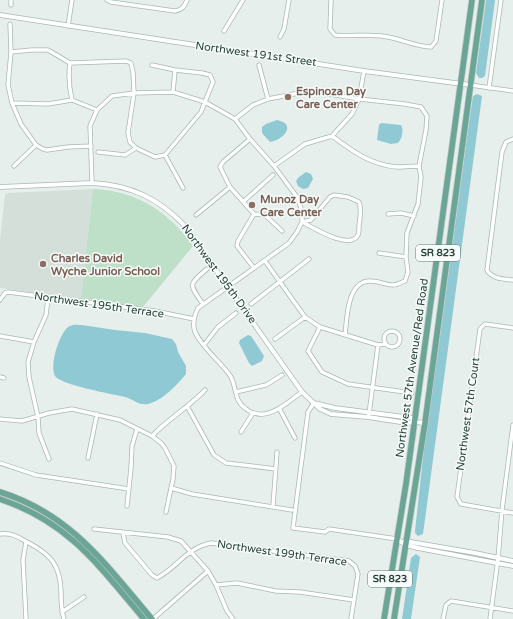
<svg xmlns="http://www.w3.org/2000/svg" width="513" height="619" font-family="'Varela Round',sans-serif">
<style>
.built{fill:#d4dfda}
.green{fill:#bfe0c8}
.water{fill:#8ec9d4}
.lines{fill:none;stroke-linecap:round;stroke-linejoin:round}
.minor-casing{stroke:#a8b8b2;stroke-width:5}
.tertiary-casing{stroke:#a8b8b2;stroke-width:5.5}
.primary-casing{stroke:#c2cac8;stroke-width:7}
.minor{stroke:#fff;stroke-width:3.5}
.tertiary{stroke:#fff;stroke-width:4}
.primary{stroke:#6aa596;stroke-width:5.5}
.education-dot{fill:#8d6e63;stroke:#f7fbf9;stroke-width:1.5}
.labels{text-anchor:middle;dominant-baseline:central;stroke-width:3;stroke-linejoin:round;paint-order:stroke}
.shield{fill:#f7fbf9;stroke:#637a73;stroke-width:1}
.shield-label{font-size:10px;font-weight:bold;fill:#24423a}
.street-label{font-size:11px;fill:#24423a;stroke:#f7fbf9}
.education-label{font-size:11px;font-weight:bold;fill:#785e54;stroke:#f7fbf9;text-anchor:start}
</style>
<rect width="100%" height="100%" fill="#e6efeb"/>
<path class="built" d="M 93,189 L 81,299 L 0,288 L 0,240 L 5,195 L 8,193 Z"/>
<path class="green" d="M 93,189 C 137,191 168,211 193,246 L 143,307 L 81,299 Z"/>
<path class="water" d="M 486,0 L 495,0 L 485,76 L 482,78 L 479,78 L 476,73 Z
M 477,94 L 482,96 L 423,534 L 418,536 L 415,533 L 415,531 L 426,430 L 438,351 L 468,130 L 473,96 Z
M 277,120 C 297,124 284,140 270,142 L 262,133 L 262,127 L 266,124 Z
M 381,123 L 401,125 C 404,130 402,139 398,143 L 391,144 L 377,140 L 379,125 Z
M 306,172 L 311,174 L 313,179 L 308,188 L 303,189 L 298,186 L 296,181 L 299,177 Z
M 82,325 L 115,330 L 145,333 L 172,339 L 176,344 L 178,352 L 186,366 L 186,374 C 177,385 162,401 148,404 C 139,406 133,399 125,397 C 112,394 61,385 55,376 C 49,366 60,330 70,326 C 74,324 79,325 82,325 Z
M 248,335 L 251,336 L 264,356 L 262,361 L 252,366 L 249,363 L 239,343 L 240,340 Z
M 416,554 L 420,557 L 411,619 L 402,619 L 411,558 Z"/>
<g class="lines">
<defs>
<path id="minor" d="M 107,0 L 111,2 L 175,11 C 182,10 184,7 187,0
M 331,0 L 330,29 L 335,35 C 353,37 371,33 388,37 C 404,40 414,46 431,47 L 436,41 L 442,0
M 11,5 L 11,0
M 10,24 L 11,52 L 8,85 L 12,103 L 21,124 L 36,145 L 43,149 L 47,150 L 68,147 L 91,146
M 68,26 L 72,0
M 224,31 L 243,0
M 280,37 L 284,29 L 289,0
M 11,52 L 32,50 L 48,50 L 70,63
M 70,63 L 126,61 L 131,63 L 133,72 L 134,93 L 128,133 L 130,142 L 136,148 L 155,157 L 165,155 L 201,112 L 213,82 L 210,75 L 202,73 L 175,70 L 152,65
M 70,63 C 68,76 69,87 72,100 L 97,110
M 259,65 L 268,99
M 470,85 L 513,91
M 489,88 L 501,0
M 173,92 L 175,70
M 12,103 L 48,104 L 72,100
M 235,119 L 253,105 L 268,99 L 299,93 L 324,93 L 359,99 L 405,104 L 421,107 L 427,116 L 426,130 L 419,166 L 421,177 L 418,204 L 407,233 L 406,257 L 408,272 L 405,281 C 402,282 397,285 393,285 C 386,285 379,281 371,281 C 347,280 347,318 345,335
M 332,136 L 352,114 L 359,99 L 364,71
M 250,139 L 223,162 L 220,167 L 230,187 L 254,214
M 513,139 L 506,142 L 502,152 L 487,270 C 492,279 503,279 513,280
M 98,152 L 125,155 L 136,148
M 165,155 L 183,188
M 14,166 L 36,145
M 274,166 L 305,144 L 332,136 C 352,151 371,165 397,167 C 404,167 412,166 419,166
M 92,183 L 90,126 L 97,110 L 112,96 L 134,93 L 173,92 L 205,102 L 235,119 L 250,139 L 274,166 L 297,197 L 302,211 L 302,222 L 297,232 L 289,243 L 198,308 C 195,314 193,321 194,328 C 195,340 221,363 229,374 C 238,386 232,399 246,409 C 248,410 251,413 254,413 C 271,419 289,401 302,392
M 334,195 L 348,197 L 359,202 C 362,209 360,217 359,226 C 359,229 359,233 358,235 C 350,251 312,227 302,222 L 311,220 L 330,197 Z
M 244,201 L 273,175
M 254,214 L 265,215 L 282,231
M 388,214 L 401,213 L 414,216
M 196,215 L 230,187
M 379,253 L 406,257
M 265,261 L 305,317 L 320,327 L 378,345 L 385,344
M 254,268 L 237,246 L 238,241 L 254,214
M 48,298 L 46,315 L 34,342 L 28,362 L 29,377 L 38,417 L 39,433 L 49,459
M 0,300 L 5,293 L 8,292 L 155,311 L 194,319
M 203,304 C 189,284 188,285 207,269
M 251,304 L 309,259
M 320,327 L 308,351 L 322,372 L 348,384 L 412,393
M 513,328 L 485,324 L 480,329 L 457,497 L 461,504 L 513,513
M384 339a8 8 0 1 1 16 0a8 8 0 1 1-16 0Z
M 0,336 L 34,342
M 275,339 L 305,317
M 204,345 L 218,327 L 236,313
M 0,377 L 4,378
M 236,392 L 266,385 L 282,375
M 314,403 L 308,412 L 293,528 L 325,532 L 329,529 L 397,539
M 187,406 L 214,455 L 226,463 L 276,469
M 279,408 L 295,438
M 369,414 L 378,345
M 0,419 L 22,421 L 49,413 L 72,409 L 120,420 L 152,436 L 161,443 L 165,448 L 174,466 L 173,479 L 166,512
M 241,432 L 253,413
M 152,436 C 168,419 189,407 205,390
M 88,458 L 97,414
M 0,463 L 36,475 L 129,489
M 171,488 L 192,494 L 292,510
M 127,506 L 131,468 L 132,446 L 137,429
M 273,506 L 277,452
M 94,529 L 168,537 L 181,541 L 208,571 L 216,585 L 227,611 L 233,619
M 123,533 L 125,543 L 152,575 L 157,578 C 178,567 186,548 211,543 L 349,561 L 355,566 L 358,574 L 351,619
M 0,534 C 14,533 17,537 29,543 C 51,555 60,565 61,591 C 61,601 61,610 64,619
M 216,585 L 237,583 L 276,591 L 300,592 L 354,600
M 62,612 L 84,597
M 26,619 L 23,560 L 26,542
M 153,619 L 208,571
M 443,619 L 446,605 L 451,601 L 513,611
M 490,619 L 498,559 L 502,510 L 513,425"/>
<path id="tertiary" d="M 0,15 L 364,71 L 470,85
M 0,187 L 92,183 C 130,185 158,198 184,225 L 302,392 L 320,409 L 331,414 L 368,417 L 407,423 L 415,422 L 425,423
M 314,403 L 335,408 L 412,418 L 415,421
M 397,539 L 406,545 L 418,548 L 513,566
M 405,541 L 475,553 L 513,561"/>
<path id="primary" d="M 0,492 C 71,514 106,565 152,619
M 0,499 C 69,522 99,566 144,619
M 384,619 L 406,484 L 472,0
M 394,619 L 425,423 L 482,0"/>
</defs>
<use href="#minor" class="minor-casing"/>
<use href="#tertiary" class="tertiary-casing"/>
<use href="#primary" class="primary-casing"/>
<use href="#minor" class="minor"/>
<use href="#tertiary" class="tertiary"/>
<use href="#primary" class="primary"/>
</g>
<g class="education-dot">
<circle cx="288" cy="97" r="4"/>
<circle cx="252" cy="205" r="4"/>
<circle cx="43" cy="264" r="4"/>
</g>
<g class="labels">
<g class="shield">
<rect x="416" y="245" width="44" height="16" rx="3"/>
<rect x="368" y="571" width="44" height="16" rx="3"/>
</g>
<g class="shield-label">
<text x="438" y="253">SR 823</text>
<text x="390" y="579">SR 823</text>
</g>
<g class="street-label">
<text transform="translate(256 54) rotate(8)">Northwest 191st Street</text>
<text transform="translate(219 274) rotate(54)">Northwest 195th Drive</text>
<text transform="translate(99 305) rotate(8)">Northwest 195th Terrace</text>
<text transform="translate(412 368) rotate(-82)">Northwest 57th Avenue/Red Road</text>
<text transform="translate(468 414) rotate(-82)">Northwest 57th Court</text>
<text transform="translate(282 553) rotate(8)">Northwest 199th Terrace</text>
</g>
<g class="education-label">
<text x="296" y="91">Espinoza Day<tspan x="296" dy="13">Care Center</tspan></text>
<text x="260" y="199">Munoz Day<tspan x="260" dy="13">Care Center</tspan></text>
<text x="51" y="258">Charles David<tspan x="51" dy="13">Wyche Junior School</tspan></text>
</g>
</g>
</svg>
